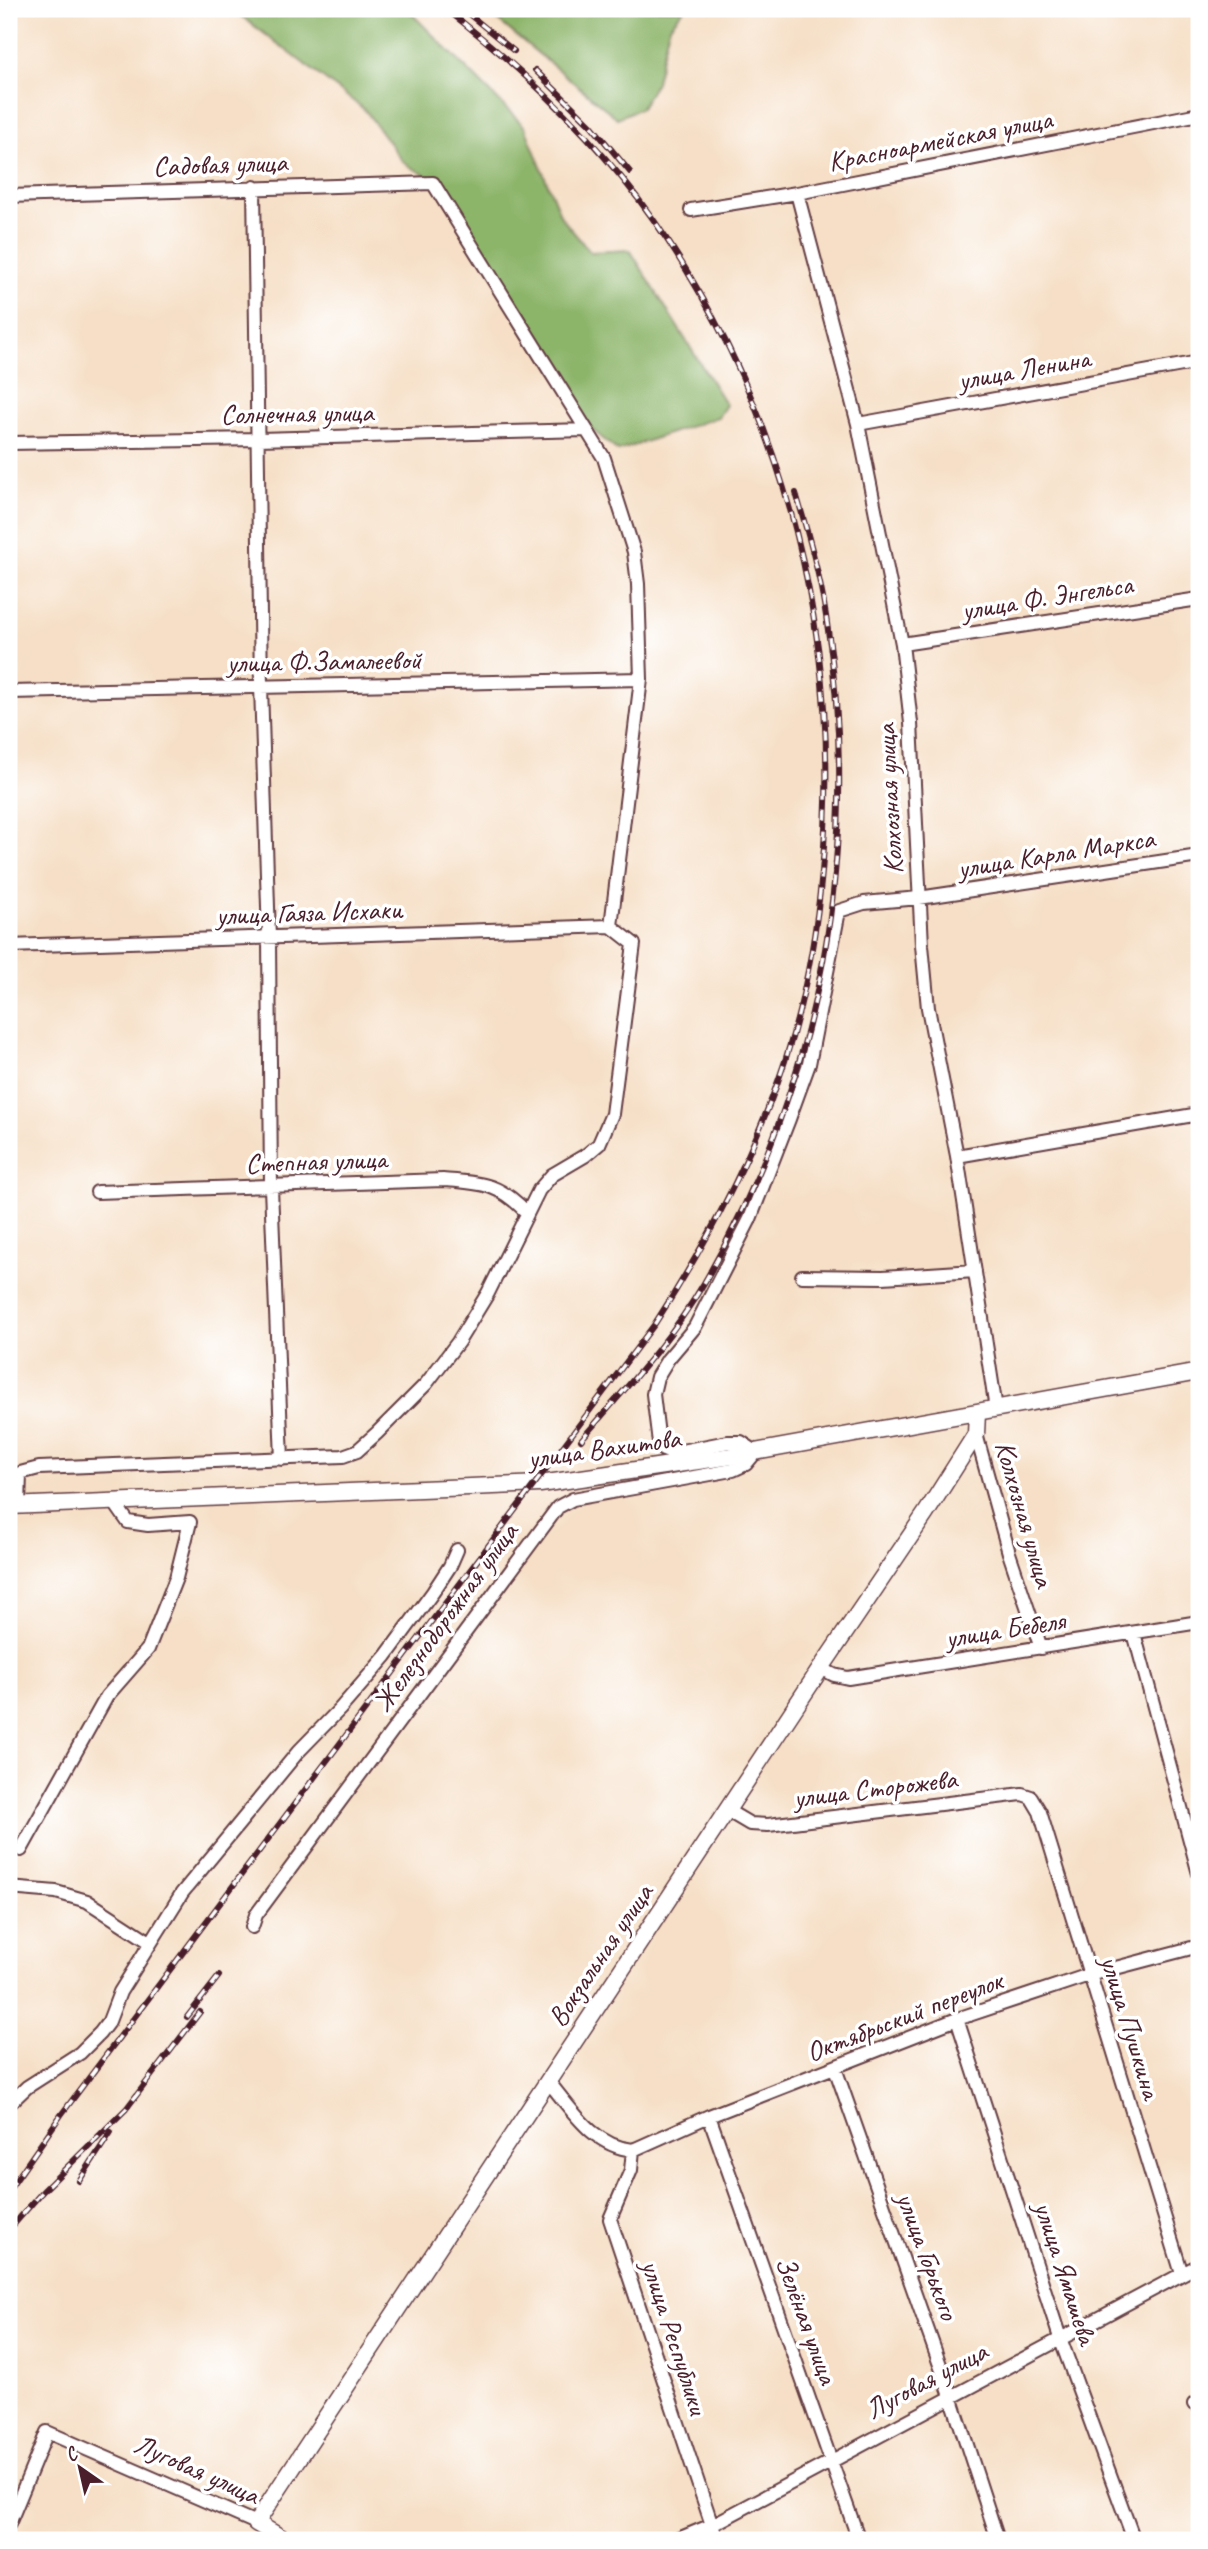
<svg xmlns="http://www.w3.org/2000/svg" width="1208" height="2549" font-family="Caveat,sans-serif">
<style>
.forest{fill:#8db56b;stroke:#6c6a4b;stroke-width:2}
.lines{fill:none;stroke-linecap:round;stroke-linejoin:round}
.street-casing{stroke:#643c42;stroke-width:16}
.secondary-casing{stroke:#643c42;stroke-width:19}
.street{stroke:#fff;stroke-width:12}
.secondary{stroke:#fff;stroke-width:16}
.rail-casing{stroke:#4a1f2b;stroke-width:6}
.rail{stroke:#fff;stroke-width:3.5;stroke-dasharray:10;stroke-linecap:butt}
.labels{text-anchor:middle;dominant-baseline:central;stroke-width:7;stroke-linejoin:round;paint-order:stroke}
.street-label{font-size:28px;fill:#4a1f2b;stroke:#fff}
</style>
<rect width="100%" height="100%" fill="#fff"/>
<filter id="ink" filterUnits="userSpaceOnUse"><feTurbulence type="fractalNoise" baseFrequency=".0143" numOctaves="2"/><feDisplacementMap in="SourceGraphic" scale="14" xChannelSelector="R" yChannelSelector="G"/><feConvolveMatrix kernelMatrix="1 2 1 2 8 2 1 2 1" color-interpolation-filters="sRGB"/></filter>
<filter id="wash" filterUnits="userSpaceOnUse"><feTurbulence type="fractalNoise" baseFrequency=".00686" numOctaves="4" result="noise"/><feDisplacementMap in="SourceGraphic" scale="28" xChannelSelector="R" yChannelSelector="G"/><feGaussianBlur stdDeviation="1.57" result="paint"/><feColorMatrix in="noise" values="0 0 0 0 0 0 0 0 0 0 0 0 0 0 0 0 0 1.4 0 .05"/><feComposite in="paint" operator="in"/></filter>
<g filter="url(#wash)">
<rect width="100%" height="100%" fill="#f6dfc6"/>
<path class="forest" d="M 232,9 L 407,9 L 525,127 L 561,217 L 590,252 L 630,250 L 726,405 L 718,417 L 618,451 L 590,428 L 437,182 L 404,163 L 365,110 Z
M 484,9 L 684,9 L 669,27 L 656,82 L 641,108 L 617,118 Z"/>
</g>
<g filter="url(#ink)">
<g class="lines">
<defs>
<path id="street" d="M 254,187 L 261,686 L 269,938 L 271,1188 L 282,1459
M 797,193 L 858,424 L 902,644 L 911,723 L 922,945 L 928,1008 L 957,1156 L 996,1409
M 9,196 L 433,183 L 604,458 L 634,552 L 638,584 L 641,679 L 611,926 L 634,944 L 612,1114 L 599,1144 L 586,1155 L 552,1175 L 539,1190 L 488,1293 L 458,1342 L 426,1384 L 377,1433 L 357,1451 L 343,1456 L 39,1468 L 20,1473 L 19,1506
M 691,210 L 797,193 L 1199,114
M 858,424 L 1199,362
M 9,443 L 259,439 L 586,430
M 902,644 L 1199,599
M 9,692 L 641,679
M 9,946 L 611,926
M 957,1156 L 1199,1114
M 97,1192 L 443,1180 C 482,1183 499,1183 527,1213
M 802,1276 L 883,1277 L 975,1271
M 976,1434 L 1009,1553 L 1041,1648
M 1134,1633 L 1199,1874
M 821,1668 L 834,1675 L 848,1678 L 1199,1622
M 728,1811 L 750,1824 L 768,1825 L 1022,1794 L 1031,1797 L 1040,1812 L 1182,2274
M 21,1850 L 107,1696 L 148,1649 L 176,1578 L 190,1522 L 148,1525 L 128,1522 L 114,1502
M 9,1888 L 56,1892 L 87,1901 L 150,1942
M 252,1927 L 256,1915 L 558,1507 L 573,1499 L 733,1470 L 746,1464 L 756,1452 L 741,1442 L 728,1442 L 671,1453 L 663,1450 L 659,1443 L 653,1394 L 657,1377 L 668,1359 L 695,1327 L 750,1219 L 789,1119 L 809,1064 L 839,911 L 864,903 L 919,898 L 1199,856
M 957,2019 L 1060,2338 L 1134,2540
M 835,2068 L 951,2396 L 998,2540
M 548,2081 C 572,2110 593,2146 633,2150
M 9,2104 L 27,2087 L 80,2053 L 100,2033 L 109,2021 L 120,1992 L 182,1893 L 298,1752 L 340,1709 L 386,1656 L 433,1592 L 450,1566 L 457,1550
M 709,2116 L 859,2540
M 633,2150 L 709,2116 L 957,2019 L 1089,1975 L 1199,1946
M 633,2150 L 631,2170 L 610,2219 L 717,2540
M 1194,2404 L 1199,2402
M 9,2524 L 47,2432 L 256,2523
M 676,2540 L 712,2525 L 1199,2265"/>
<path id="secondary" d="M 9,1506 L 540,1484 L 732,1456 L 1199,1372
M 285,2540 L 256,2523 L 821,1668 L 926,1513 L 976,1434 L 977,1413"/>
</defs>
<use href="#street" class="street-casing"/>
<use href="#secondary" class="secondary-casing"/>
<use href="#street" class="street"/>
<use href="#secondary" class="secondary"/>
<defs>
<path id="rail" d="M 465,11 L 514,51
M 535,70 L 591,125 L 630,172
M 581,1440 C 624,1390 671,1340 704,1283 C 822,1077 863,851 826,616 C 820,575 808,534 796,493
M 187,2017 L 219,1976
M 79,2181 L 111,2132
M 9,2190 L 61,2115 L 654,1325 C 708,1242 754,1155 785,1061 C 805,999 816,936 822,872 C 843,640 787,411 653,219 C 596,138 524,70 446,9
M 9,2230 L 43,2191 L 126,2109 L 200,2012"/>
</defs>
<use href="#rail" class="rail-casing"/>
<use href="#rail" class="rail"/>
</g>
</g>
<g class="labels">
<g class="street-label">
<text transform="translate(940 140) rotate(-11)">Красноармейская улица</text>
<text transform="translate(220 164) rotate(-2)">Садовая улица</text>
<text transform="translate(1024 369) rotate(-10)">улица Ленина</text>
<text transform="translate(297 413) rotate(-1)">Солнечная улица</text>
<text transform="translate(1047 597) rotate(-9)">улица Ф. Энгельса</text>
<text transform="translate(324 661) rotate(-1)">улица Ф.Замалеевой</text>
<text transform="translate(889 799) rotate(-93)">Колхозная улица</text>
<text transform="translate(1056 853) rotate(-9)">улица Карла Маркса</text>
<text transform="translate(309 912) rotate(-2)">улица Гаяза Исхаки</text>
<text transform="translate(316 1161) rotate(-2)">Степная улица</text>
<text transform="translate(604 1448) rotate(-8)">улица Вахитова</text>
<text transform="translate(1025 1514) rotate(74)">Колхозная улица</text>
<text transform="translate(445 1617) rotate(-54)">Железнодорожная улица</text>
<text transform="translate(1005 1629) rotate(-9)">улица Бебеля</text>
<text transform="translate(875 1788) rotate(-7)">улица Сторожева</text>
<text transform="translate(600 1955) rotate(-56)">Вокзальная улица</text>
<text transform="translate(904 2016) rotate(-21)">Октябрьский переулок</text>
<text transform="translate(1131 2027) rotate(73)">улица Пушкина</text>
<text transform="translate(928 2256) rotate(70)">улица Горького</text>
<text transform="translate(1066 2273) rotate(72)">улица Ямашева</text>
<text transform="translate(807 2320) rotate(70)">Зелёная улица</text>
<text transform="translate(675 2337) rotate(72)">улица Республики</text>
<text transform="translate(926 2380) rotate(-28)">Луговая улица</text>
<text transform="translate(197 2469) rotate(24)">Луговая улица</text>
</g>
</g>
<rect width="1208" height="2549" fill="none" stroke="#fff" stroke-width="35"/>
<g transform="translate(80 2468) rotate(326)" stroke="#ffffff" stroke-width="5" paint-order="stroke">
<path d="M0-5L12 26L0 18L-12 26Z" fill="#4a1f2b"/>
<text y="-10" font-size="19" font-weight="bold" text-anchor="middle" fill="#4a1f2b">С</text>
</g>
</svg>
